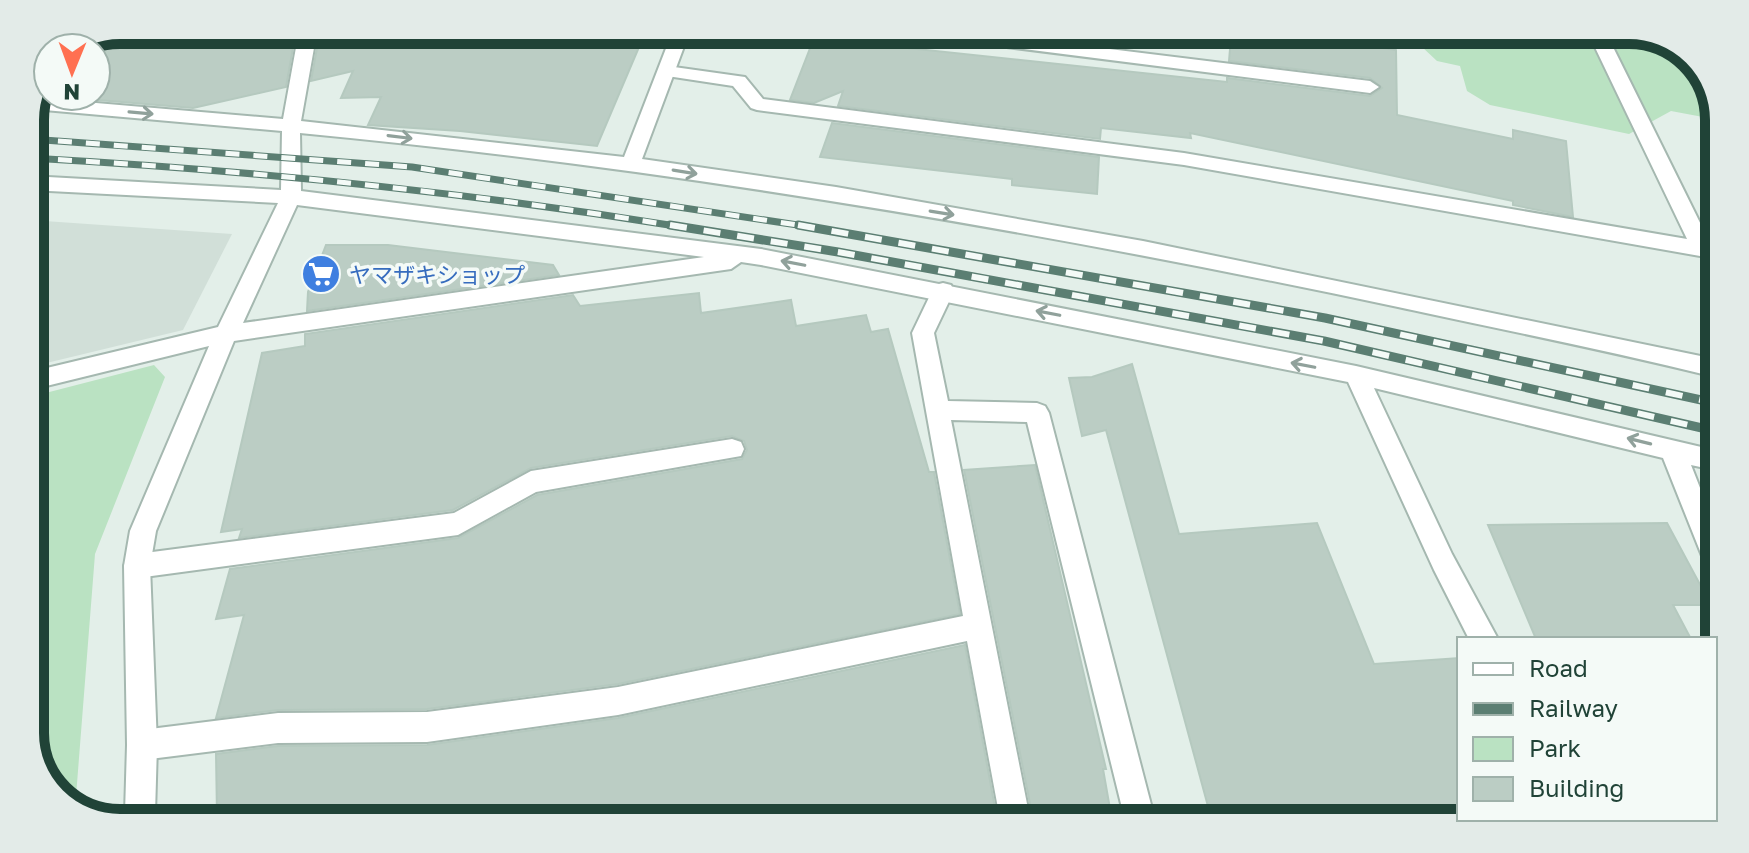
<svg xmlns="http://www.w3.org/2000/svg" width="1749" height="853" font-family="'Golos Text','Noto Sans JP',sans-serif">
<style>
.built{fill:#d1dfd8}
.green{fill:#bae2c2}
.building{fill:#bbcdc4;stroke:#b5c9bf;stroke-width:2}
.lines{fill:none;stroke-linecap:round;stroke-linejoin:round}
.service-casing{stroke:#a5b8b0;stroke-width:4}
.minor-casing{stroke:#a5b8b0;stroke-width:4}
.service{fill:#fff;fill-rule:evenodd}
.minor{fill:#fff;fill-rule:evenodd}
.rail-far1-casing{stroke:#5b7e72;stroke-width:7}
.rail-casing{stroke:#5b7e72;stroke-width:9}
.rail-far1{stroke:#f4faf7;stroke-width:5;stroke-dasharray:14;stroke-linecap:butt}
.rail{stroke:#f4faf7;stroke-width:6;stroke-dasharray:17;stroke-linecap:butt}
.oneway{stroke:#90a19b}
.labels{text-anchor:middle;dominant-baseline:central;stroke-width:7;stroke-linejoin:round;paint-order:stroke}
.shop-label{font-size:22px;fill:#366cbe;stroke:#f4faf7;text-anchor:start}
.rim{fill:none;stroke:#204337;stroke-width:10}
</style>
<rect width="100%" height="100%" fill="#e3efe9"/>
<path class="built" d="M 30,220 L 232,234 L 183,330 L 30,367 Z"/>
<path class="green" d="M 1420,38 L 1669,40 L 1704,71 L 1719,120 L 1671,111 L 1629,134 L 1490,105 L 1467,91 L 1460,66 L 1437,61 L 1421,46 Z
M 154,365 L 165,377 L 95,554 L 75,809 L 46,783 L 30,739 L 30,397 Z"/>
<path class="building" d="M 120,30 L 288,31 L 296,31 L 286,87 L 193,108 L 50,96 L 96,96 L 96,48 L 77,48 Z
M 320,31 L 444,32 L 645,33 L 597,146 L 460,131 L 368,125 L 381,97 L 341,98 L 353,71 L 311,81 Z
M 1231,37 L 1311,37 L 1396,50 L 1397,115 L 1513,139 L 1513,130 L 1566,141 L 1573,217 L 1513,205 L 1513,201 L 1190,133 L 1191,138 L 1101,128 L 1100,139 L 838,106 L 843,91 L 814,103 L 790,100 L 814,38 L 1227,82 L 1227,78 L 1370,96 L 1382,88 L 1370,78 L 1229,61 Z
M 832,123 L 1099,157 L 1097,194 L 1012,185 L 1012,179 L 820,157 Z
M 326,245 L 388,245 L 553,265 L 559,275 L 307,311 L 308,292 Z
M 699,293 L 701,313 L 791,300 L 796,326 L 866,315 L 871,332 L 888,329 L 929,472 L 934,472 L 960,614 L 618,684 L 427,709 L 278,710 L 216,718 L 244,615 L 216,619 L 230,569 L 458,538 L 537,495 L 742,459 L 747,450 L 744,441 L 732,436 L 531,468 L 453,510 L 239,538 L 242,529 L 221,532 L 262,353 L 305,346 L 305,334 L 573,295 L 580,306 Z
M 1132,364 L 1179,534 L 1317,523 L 1374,664 L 1459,658 L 1459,822 L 1212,821 L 1106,430 L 1082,436 L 1069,378 L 1092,377 Z
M 1035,465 L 1106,769 L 1103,769 L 1112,820 L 1033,819 L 964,470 Z
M 1667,523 L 1711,605 L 1673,605 L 1691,639 L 1536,639 L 1488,525 Z
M 965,645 L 997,819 L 217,815 L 216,754 L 278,746 L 427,745 L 618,718 Z"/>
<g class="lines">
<defs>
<path id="service" d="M 944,35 L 995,35 L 1370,81 L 1379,87 L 1370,93 L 952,40 Z
M 1591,39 L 1609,39 L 1710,243 L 1717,245 L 1717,259 L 1184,165 L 757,110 L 751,108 L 733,86 L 667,76 L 658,71 L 667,66 L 745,77 L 763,99 L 1184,153 L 1687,239 Z
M 943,283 L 951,285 L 954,291 L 934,333 L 948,401 L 1037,403 L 1045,406 L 1049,413 L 1155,820 L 1125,820 L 1027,422 L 951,420 L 1030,819 L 1000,819 L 967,641 L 618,715 L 427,742 L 278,743 L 142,760 L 132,755 L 127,745 L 132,735 L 142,730 L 278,713 L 427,712 L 618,687 L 963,616 L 912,333 L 935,285 Z
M 732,439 L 741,442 L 744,449 L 741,456 L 536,492 L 458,535 L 137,578 L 128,574 L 124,566 L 128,558 L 137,554 L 454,513 L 531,471 Z"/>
<path id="minor" d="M 299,31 L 317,31 L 301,121 L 624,157 L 672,33 L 689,33 L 642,159 L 836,187 L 1143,241 L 1715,359 L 1715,377 C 1610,351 1504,330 1398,307 C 1035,230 670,168 300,133 L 301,191 L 761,249 L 1356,366 L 1714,450 L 1714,470 L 1691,465 L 1713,521 L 1713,565 L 1704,561 L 1663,458 L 1374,388 L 1452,554 L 1498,639 L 1469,639 L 1434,570 L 1348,382 L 761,265 L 741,262 L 731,269 L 234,341 L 156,531 L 150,566 L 157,745 L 155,814 L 125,814 L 127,745 L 124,566 L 130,531 L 209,346 L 30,390 L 30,372 L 218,327 L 278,203 L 30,190 L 30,176 L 281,190 L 282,131 L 33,109 L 38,98 L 283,119 ZM 297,205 L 704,257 L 243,323 Z
M 1562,819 L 1593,819 L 1594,823 L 1563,823 Z"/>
</defs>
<use href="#service" class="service-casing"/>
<use href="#minor" class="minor-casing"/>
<use href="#service" class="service"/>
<use href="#minor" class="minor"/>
<defs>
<path id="rail-far1" d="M 30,139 L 412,167 L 811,227
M 30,158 C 249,170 466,192 682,227"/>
<path id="rail" d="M 670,225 L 838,252 L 1324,341 L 1715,431
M 798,225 L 1325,318 L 1715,403"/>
</defs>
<use href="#rail-far1" class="rail-far1-casing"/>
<use href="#rail" class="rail-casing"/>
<use href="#rail-far1" class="rail-far1"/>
<use href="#rail" class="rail"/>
</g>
<defs><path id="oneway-shaft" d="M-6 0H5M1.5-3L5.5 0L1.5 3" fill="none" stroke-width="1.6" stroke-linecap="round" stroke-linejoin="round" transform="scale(2)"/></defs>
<g class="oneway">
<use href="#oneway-shaft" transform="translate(141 113) rotate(5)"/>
<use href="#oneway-shaft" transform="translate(400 137) rotate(7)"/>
<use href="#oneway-shaft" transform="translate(685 172) rotate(9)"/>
<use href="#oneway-shaft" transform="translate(942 213) rotate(9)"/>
<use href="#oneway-shaft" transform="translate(793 263) rotate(-169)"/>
<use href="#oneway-shaft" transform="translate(1048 313) rotate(-169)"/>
<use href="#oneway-shaft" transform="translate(1303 365) rotate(-169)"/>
<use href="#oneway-shaft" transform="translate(1639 441) rotate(-166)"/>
</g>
<defs>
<symbol id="supermarket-disc" viewBox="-11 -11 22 22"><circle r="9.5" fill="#3f7fe0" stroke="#f4faf7"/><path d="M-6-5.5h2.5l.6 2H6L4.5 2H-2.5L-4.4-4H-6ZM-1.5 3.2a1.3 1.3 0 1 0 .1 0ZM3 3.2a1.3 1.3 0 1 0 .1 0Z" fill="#fff"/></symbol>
</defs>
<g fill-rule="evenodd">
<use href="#supermarket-disc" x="299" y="252" width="44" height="44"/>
</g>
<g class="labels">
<g class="shop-label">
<text x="349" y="274">ヤマザキショップ</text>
</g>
</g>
<path d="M0 0H1749V853H0ZM120 44H1629A76 76 0 0 1 1705 120V733A76 76 0 0 1 1629 809H120A76 76 0 0 1 44 733V120A76 76 0 0 1 120 44Z" fill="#e3ebe8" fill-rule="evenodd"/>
<path class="rim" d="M120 44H1629A76 76 0 0 1 1705 120V733A76 76 0 0 1 1629 809H120A76 76 0 0 1 44 733V120A76 76 0 0 1 120 44Z"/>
<rect x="1457" y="637" width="260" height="184" fill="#f4faf7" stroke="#9fb1aa" stroke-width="2"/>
<rect x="1473" y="663" width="40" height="12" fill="#ffffff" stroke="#9fb1aa" stroke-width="2"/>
<text x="1529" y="677" font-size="24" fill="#204337">Road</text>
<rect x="1473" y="703" width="40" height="12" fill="#5b7e72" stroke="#9fb1aa" stroke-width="2"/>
<text x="1529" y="717" font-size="24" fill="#204337">Railway</text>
<rect x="1473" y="737" width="40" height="24" fill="#bae2c2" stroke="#9fb1aa" stroke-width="2"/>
<text x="1529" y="757" font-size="24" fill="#204337">Park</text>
<rect x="1473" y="777" width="40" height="24" fill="#bbcdc4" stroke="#9fb1aa" stroke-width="2"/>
<text x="1529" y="797" font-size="24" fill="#204337">Building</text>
<g transform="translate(72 72) rotate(181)"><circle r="38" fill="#f4faf7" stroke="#9fb1aa" stroke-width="2"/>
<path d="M0-6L14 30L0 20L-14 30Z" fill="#ff7051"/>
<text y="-12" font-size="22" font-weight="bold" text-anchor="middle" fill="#204337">N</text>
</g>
</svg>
